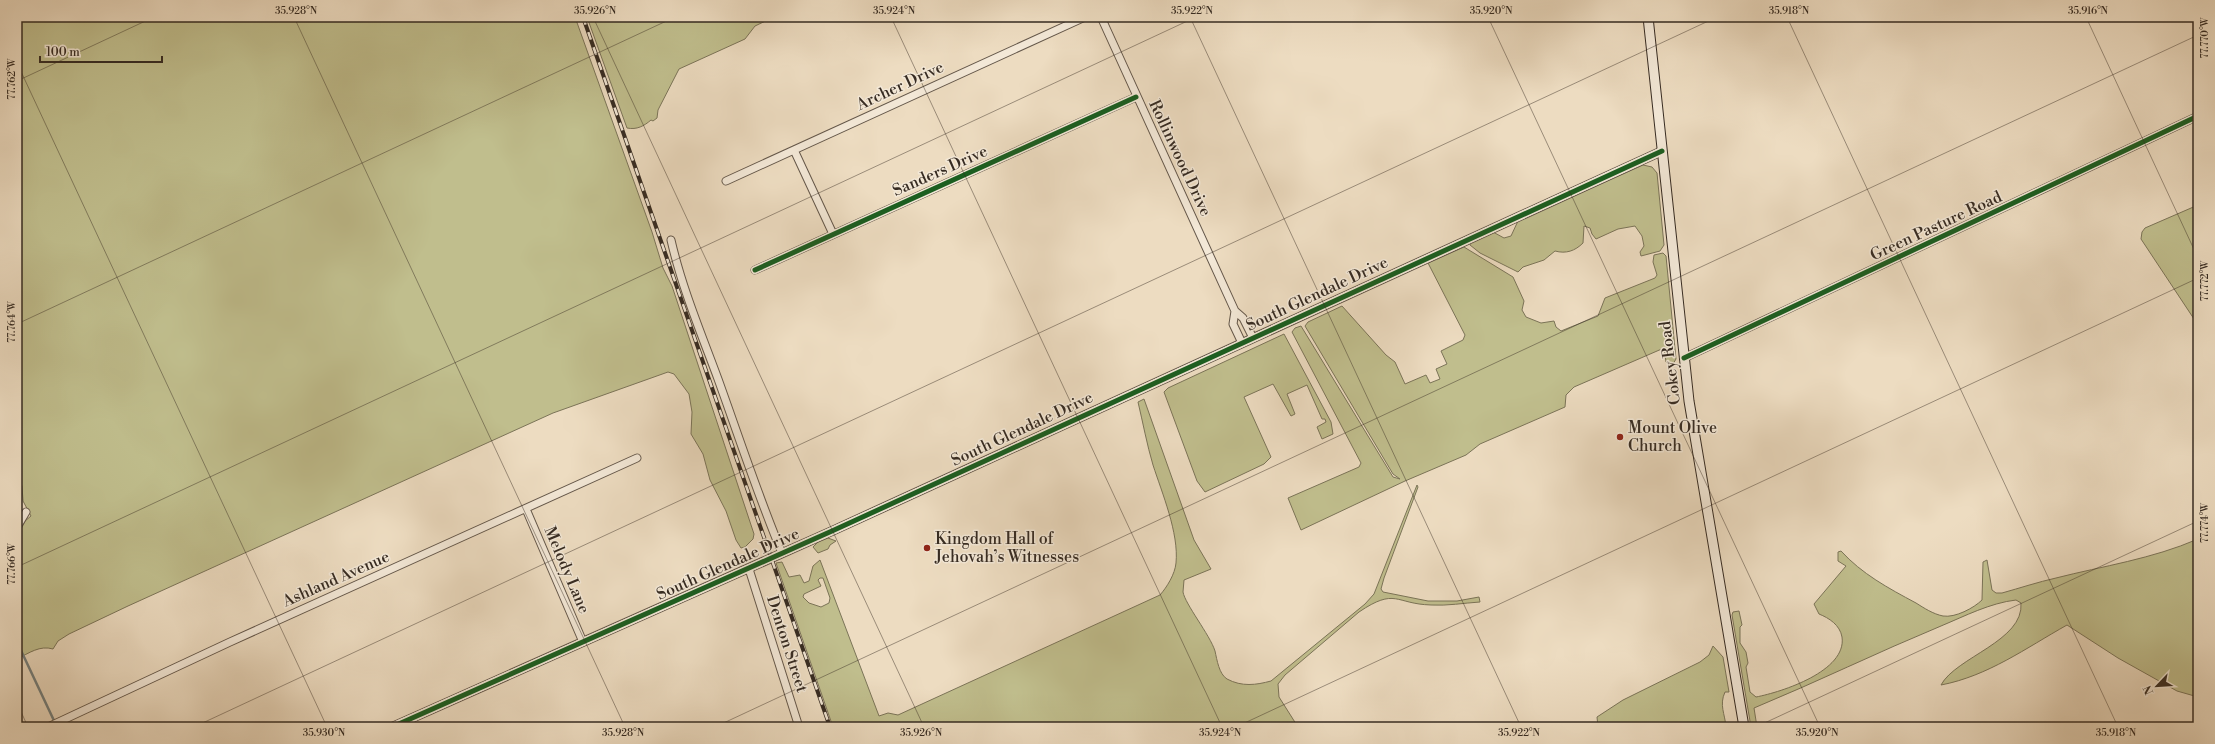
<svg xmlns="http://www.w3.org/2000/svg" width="2215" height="744" font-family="'Libre Bodoni',serif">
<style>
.green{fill:#c0be8d;stroke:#7b7458;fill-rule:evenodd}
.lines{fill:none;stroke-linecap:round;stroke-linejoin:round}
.stream{stroke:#74807f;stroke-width:2.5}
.minor-casing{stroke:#64574a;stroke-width:9}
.tertiary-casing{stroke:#64574a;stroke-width:10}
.secondary-casing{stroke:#362b22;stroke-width:11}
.minor{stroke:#f3e8d7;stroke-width:7}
.tertiary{stroke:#f3e8d7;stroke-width:8}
.secondary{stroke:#f3e8d7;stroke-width:9}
.rail-casing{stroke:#362b22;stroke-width:4}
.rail{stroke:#f3e8d7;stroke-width:2.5;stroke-dasharray:8;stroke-linecap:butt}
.cycleway-casing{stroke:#f3e8d7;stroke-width:8}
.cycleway{stroke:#1b5e20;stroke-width:5}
.ticks{fill:none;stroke:#362b22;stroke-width:1;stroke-opacity:0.45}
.poi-dot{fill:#8f2418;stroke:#f3e8d7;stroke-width:1.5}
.labels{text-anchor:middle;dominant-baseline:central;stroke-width:3;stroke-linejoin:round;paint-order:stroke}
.street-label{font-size:16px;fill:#362b22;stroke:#f3e8d7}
.poi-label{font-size:16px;fill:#362b22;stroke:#f3e8d7;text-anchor:start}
.neatline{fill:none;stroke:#362b22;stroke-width:1.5}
.ticks-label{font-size:10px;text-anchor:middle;fill:#362b22}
</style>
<rect width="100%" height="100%" fill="#eddcc1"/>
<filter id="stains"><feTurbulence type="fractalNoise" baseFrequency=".005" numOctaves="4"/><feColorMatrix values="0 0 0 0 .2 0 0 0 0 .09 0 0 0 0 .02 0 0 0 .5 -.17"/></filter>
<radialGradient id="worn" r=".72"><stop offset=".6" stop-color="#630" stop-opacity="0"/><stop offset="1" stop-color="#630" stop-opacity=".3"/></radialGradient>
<path class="green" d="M 17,17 L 575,17 L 652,232 L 663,268 L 672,286 L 754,534 L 753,539 L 745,547 L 741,548 L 736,540 L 726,511 L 710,480 L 703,454 L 691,434 L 692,412 L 689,394 L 674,374 L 668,372 L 553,413 L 128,606 L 69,634 L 58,641 L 53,649 C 40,645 29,653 17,659 L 17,537 L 25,521 L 31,516 L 23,501 L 22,486 L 17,479 Z
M 587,17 L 774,17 L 755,26 L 745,39 L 679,69 L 658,110 L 657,118 L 653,121 L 651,120 C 644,126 637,130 627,128 Z
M 1643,165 L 1652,167 L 1657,173 L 1664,245 L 1660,251 L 1641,256 L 1640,252 L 1644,246 L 1642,236 L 1635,226 L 1618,229 L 1596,239 L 1592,234 L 1590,228 L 1584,226 L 1583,243 C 1575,251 1566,254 1555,251 L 1544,260 L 1523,267 L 1518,272 L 1480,253 L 1470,245 L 1470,243 L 1493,232 L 1504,238 L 1511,236 L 1518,221 Z
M 2198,205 L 2198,325 L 2141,239 L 2142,232 L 2145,228 Z
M 1464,247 L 1513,277 L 1524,301 L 1522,310 L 1526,317 L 1541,323 L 1554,321 L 1556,327 L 1561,331 L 1598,316 L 1605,298 L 1655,278 L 1657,275 L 1653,262 L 1654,255 L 1663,253 L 1666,256 L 1676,359 L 1673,364 L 1670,366 L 1666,362 L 1664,348 L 1574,387 L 1566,395 L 1565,407 L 1480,444 L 1466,455 L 1405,481 L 1301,530 L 1288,498 L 1359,467 L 1361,463 L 1292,332 L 1295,328 L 1301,326 L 1393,477 L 1400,479 L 1393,474 L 1305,326 L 1308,322 L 1342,306 L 1386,355 L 1395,362 L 1405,384 L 1426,375 L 1430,383 L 1440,379 L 1436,369 L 1447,364 L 1441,351 L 1463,340 L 1465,335 L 1428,263 Z
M 1284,334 L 1331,422 L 1333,434 L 1322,439 L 1317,427 L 1326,422 L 1325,419 L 1322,419 L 1307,385 L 1287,394 L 1295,414 L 1291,416 L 1273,384 L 1244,397 L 1271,457 L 1264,464 L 1205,492 L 1197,481 L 1164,392 L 1168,388 Z
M 1144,399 L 1194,540 L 1211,569 L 1184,580 C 1184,584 1183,588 1183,592 C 1185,604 1210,635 1215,651 C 1217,660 1219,674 1227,679 C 1242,687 1256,685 1271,681 L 1365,604 L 1374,594 L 1417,485 L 1418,487 L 1384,578 L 1381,589 L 1383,592 L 1428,601 L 1457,601 L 1479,597 L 1480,602 C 1464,603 1447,606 1431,605 C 1395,604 1396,587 1359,612 L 1285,675 L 1278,684 L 1279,697 L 1298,727 L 833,727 L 776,563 L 782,562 L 789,577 L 800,575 L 804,583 L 809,581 L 813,566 L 820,560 L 879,716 L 888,713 L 898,715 L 1160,595 C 1167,587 1175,574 1176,563 C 1179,533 1162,493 1153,465 C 1147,445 1143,423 1138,402 ZM 820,578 L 823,578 L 830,598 L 829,603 L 821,607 L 809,603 L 803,597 L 804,594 L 821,586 L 818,580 Z
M 828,538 L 836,541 L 830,545 L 828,549 L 818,553 L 813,547 L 818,542 Z
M 2198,539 L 2198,697 L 2177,691 L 2118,658 L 2067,625 C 2026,648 1988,676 1941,685 C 1956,657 2024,641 2021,603 L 2016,600 C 1990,603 1965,616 1941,626 C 1878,652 1817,682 1754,708 L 1757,727 L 1751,727 L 1732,615 L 1733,612 L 1739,611 L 1742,625 L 1740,627 L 1740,643 L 1746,652 L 1748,663 L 1746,667 L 1750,692 L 1756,697 C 1782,692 1847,671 1842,637 C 1840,625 1829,618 1819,614 L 1814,604 L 1846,566 L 1838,561 L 1838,552 L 1841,551 C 1862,574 1888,588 1916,603 C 1924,608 1933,614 1943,616 C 1955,618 1974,608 1982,600 L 1983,562 L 1987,560 L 1992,590 L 1996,593 L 2002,593 C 2020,588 2038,582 2056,578 C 2103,566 2152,559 2198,539 Z
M 1713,646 L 1723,657 L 1729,692 L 1725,692 C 1719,705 1725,714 1726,727 L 1598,727 L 1597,717 L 1623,700 L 1700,662 L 1709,655 Z"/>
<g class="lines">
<path class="stream" d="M 17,642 L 57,727"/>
<defs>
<path id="minor" d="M 1101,17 L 1235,311 L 1243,318 L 1253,338
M 794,150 L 833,234
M 726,181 L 1085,17
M 671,240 C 682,288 701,333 718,379 C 739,437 758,496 782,553
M 755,270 L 1136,97
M 1235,311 L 1233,324 L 1242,343
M 1684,358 L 2198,116
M 526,509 L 583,642
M 17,527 L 26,512
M 749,569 L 799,727
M 48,727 L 230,642 L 637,458"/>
<path id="tertiary" d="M 392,727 L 832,531 L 1662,151"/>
<path id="secondary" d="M 1648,17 L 1689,401 L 1744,727"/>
</defs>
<use href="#minor" class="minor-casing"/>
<use href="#tertiary" class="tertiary-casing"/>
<use href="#secondary" class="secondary-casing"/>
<use href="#minor" class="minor"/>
<use href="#tertiary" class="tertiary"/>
<use href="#secondary" class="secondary"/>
<defs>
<path id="rail" d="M 583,17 L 830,727"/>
</defs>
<use href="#rail" class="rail-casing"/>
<use href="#rail" class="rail"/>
<defs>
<path id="cycleway" d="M 755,270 L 1136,97
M 1684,358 L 2198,116
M 392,727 L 832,531 L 1662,151"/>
</defs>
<use href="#cycleway" class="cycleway-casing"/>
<use href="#cycleway" class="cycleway"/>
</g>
<path class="ticks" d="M 294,17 L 625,727M 593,17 L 924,727M 891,17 L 1222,727M 1190,17 L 1521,727M 1488,17 L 1820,727M 1787,17 L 2118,727M 2086,17 L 2198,258M 17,63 L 327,727M 17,81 L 154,17M 17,324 L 675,17M 17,567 L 1196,17M 17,703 L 28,727M 194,727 L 1717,17M 715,727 L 2198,35M 1236,727 L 2198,278M 1756,727 L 2198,521"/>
<g class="poi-dot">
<circle cx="1620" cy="437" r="4"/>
<circle cx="927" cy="548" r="4"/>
</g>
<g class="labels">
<g class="street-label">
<text transform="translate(900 86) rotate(-25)">Archer Drive</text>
<text transform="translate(1180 158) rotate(65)">Rollinwood Drive</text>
<text transform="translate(940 171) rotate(-24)">Sanders Drive</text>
<text transform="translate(1936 226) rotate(-25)">Green Pasture Road</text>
<text transform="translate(1317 294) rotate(-25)">South Glendale Drive</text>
<text transform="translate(1670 363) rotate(-97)">Cokey Road</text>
<text transform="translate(1022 429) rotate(-25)">South Glendale Drive</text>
<text transform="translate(728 564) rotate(-24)">South Glendale Drive</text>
<text transform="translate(567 570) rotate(67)">Melody Lane</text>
<text transform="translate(336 579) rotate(-24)">Ashland Avenue</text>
<text transform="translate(787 644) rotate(72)">Denton Street</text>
</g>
<g class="poi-label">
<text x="1628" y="428">Mount Olive<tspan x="1628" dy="18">Church</tspan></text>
<text x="935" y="539">Kingdom Hall of<tspan x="935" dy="18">Jehovah’s Witnesses</tspan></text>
</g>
</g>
<rect width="2215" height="744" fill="none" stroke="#eddcc1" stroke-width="44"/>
<g transform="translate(2157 686) rotate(245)" stroke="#f3e8d7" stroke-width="3" paint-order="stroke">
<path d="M0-3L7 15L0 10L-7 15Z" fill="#362b22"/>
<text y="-6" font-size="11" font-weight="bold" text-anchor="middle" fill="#362b22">N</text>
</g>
<path d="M40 56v6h122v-6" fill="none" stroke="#362b22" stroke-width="2"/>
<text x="46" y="56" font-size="12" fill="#362b22" stroke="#f3e8d7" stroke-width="3" paint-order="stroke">100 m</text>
<rect x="22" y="22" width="2171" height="700" class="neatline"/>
<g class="ticks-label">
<text x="296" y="14">35.928°N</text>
<text x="595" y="14">35.926°N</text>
<text x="894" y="14">35.924°N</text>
<text x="1192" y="14">35.922°N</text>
<text x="1491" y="14">35.920°N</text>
<text x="1789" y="14">35.918°N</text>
<text x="2088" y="14">35.916°N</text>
<text transform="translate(2204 38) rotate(-90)" y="4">77.770°W</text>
<text transform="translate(11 79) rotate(-90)" y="4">77.762°W</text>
<text transform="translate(2204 281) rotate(-90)" y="4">77.772°W</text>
<text transform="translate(11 322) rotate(-90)" y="4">77.764°W</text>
<text transform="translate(2204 523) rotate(-90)" y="4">77.774°W</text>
<text transform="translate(11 564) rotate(-90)" y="4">77.766°W</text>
<text x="324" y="736">35.930°N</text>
<text x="623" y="736">35.928°N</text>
<text x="921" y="736">35.926°N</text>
<text x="1220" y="736">35.924°N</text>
<text x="1519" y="736">35.922°N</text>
<text x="1817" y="736">35.920°N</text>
<text x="2116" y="736">35.918°N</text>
</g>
<rect width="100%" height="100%" filter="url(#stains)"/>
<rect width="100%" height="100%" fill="url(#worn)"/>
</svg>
